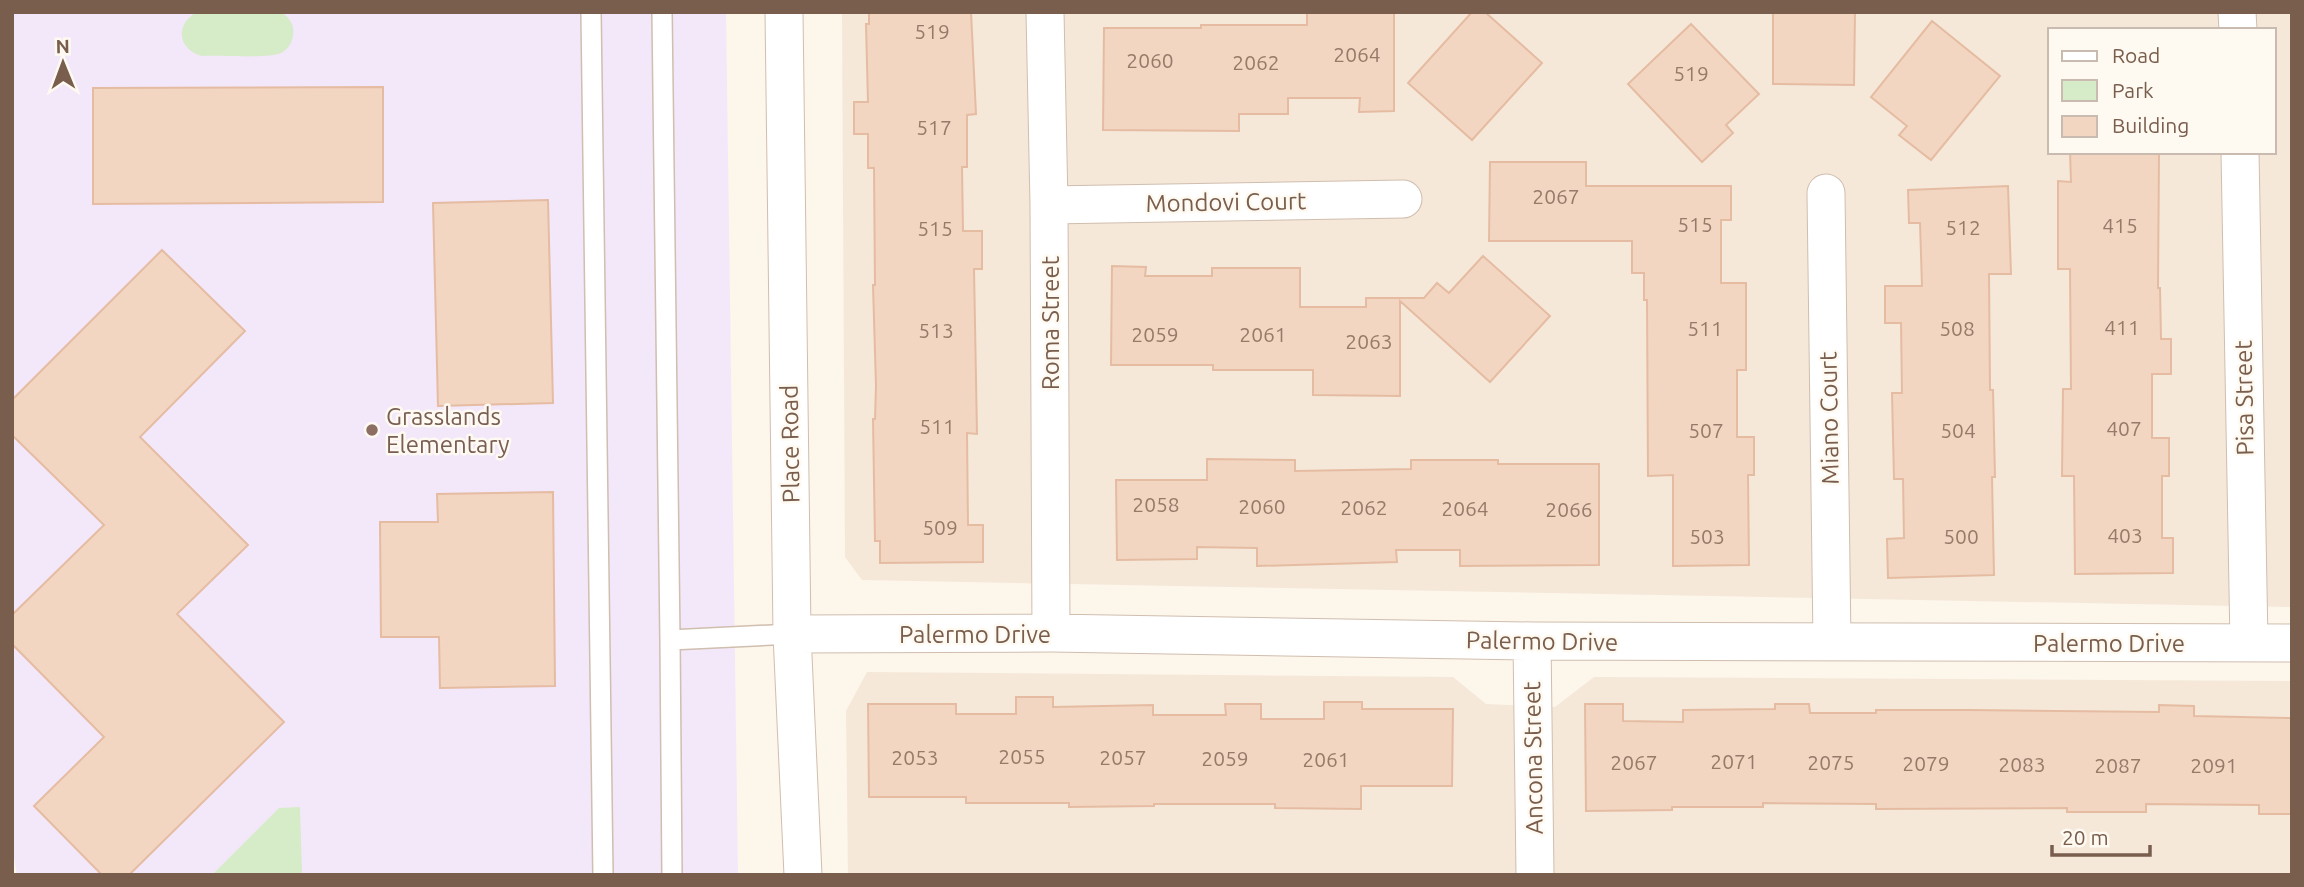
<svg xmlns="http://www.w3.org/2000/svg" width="2304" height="887" font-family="Ubuntu,sans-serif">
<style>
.residential{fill:#f5e8d9;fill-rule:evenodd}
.education{fill:#f3e7fa}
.green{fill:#d6ebc8}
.building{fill:#f2d6c2;stroke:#e5bca2;stroke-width:2}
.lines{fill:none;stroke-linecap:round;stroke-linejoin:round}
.lane-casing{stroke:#d0beaf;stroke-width:22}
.street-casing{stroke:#d0beaf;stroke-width:39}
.lane{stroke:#fff;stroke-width:19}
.street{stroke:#fff;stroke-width:37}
.education-dot{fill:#8d6e63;stroke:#fffaf1;stroke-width:2.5}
.labels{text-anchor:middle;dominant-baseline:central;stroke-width:5;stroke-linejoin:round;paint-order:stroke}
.number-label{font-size:21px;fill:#977b6a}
.street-label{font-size:24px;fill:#795d4d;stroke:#fffaf1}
.education-label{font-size:24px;fill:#785e54;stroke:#fffaf1;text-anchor:start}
</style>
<rect width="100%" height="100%" fill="#fdf6eb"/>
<path class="residential" d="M 842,12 L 2292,12 L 2292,607 L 862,580 L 845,557 ZM 2050,30 L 2274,30 L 2274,152 L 2050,152 Z
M 867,672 L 1453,677 L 1486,704 L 1555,707 L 1594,677 L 2292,681 L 2292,875 L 848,875 L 846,711 Z"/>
<path class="education" d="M 12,12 L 726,12 L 738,875 L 17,875 L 12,847 Z"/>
<path class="green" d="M 197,12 L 281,12 C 289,17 295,25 293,35 C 292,43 288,49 281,53 C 267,59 219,55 202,56 C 177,49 175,24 197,12 Z
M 300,807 L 302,875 L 212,875 L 279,808 Z"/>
<path class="building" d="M 869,12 L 971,12 L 976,114 L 967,115 L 967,167 L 962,167 L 963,231 L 982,231 L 982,269 L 974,269 L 977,434 L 967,433 L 968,525 L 983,525 L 983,562 L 880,563 L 880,541 L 875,541 L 873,419 L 875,419 L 876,386 L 873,285 L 875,285 L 874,168 L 868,168 L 868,134 L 854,134 L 854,102 L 868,102 L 866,24 L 869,24 Z
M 1307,12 L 1394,12 L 1394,111 L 1359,112 L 1360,98 L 1288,98 L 1288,114 L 1239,114 L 1239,131 L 1103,130 L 1104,28 L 1201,28 L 1201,25 L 1307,25 Z
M 1472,12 L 1485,12 L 1542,63 L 1472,140 L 1408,83 Z
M 1773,12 L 1855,12 L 1854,85 L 1773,84 Z
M 1932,21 L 2000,76 L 1931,160 L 1899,135 L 1907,126 L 1871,97 Z
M 1691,24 L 1759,94 L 1726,125 L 1733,133 L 1702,162 L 1628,84 Z
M 383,87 L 383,202 L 93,204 L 93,88 Z
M 2070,152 L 2159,152 L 2158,288 L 2160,288 L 2161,339 L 2171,339 L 2171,374 L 2152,374 L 2152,438 L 2169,438 L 2169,476 L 2162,476 L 2162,538 L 2173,538 L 2173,573 L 2075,574 L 2074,476 L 2062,476 L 2063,389 L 2071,389 L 2070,269 L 2058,269 L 2058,181 L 2071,182 Z
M 1490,162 L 1586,162 L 1586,186 L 1731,186 L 1731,220 L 1721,220 L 1721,283 L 1746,283 L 1746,370 L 1737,370 L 1737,437 L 1754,437 L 1754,475 L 1748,475 L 1749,565 L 1673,566 L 1673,475 L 1648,476 L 1647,300 L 1644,300 L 1644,273 L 1632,273 L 1632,241 L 1489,241 Z
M 2008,186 L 2011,274 L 1989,274 L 1990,390 L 1993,390 L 1995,477 L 1992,477 L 1994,575 L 1888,578 L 1887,539 L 1904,538 L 1903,479 L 1894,479 L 1892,393 L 1902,393 L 1901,323 L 1885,323 L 1885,286 L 1922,286 L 1920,223 L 1909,223 L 1908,190 Z
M 548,200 L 553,403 L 438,406 L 433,203 Z
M 162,250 L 245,331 L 140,437 L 248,545 L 177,614 L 284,722 L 129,875 L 102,875 L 34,806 L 104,737 L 12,644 L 12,615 L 104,525 L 12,435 L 12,400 Z
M 1483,256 L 1550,316 L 1490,382 L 1400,301 L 1400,396 L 1313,395 L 1313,370 L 1213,370 L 1213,365 L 1111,365 L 1112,266 L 1146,267 L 1145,276 L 1212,276 L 1212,268 L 1300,268 L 1300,307 L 1366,307 L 1366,298 L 1424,298 L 1437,283 L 1449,293 Z
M 1207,459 L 1295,460 L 1295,471 L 1411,469 L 1411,460 L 1498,460 L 1498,464 L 1599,464 L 1599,565 L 1460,566 L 1460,550 L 1396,550 L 1397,562 L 1257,566 L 1257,548 L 1197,547 L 1197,559 L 1117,560 L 1116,480 L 1207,480 Z
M 553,492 L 555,686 L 440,688 L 439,637 L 381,637 L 380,522 L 438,522 L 437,494 Z
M 1016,697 L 1053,697 L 1053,707 L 1153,705 L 1153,715 L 1226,715 L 1225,704 L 1261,704 L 1261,719 L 1324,719 L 1324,702 L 1362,702 L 1362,709 L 1453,709 L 1452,786 L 1361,786 L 1361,809 L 1275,808 L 1275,804 L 1154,804 L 1154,806 L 1069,807 L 1069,803 L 966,803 L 966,797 L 869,797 L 868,704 L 956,704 L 956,714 L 1016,714 Z
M 1585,704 L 1623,704 L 1623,721 L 1683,722 L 1683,710 L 1775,709 L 1775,704 L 1809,704 L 1810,713 L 1876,713 L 1876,710 L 1969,710 L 2159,712 L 2159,705 L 2194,706 L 2194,716 L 2292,718 L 2292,814 L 2259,814 L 2259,805 L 2146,804 L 2146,812 L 2067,812 L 2067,808 L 1876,809 L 1876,804 L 1763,803 L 1763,807 L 1672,807 L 1672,810 L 1586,811 Z"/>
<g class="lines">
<defs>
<path id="lane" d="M 591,12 L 603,875
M 662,12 L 670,640 L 792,634
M 670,640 L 672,875"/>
<path id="street" d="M 784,12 L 792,634 L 803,875
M 1045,12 L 1049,205 L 1051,633
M 2237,12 L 2238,30
M 2240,152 L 2249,643
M 1826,193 L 1832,642
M 1049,205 L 1403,199
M 792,634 L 1051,633 L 1532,641 L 2292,643
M 1532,641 L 1535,875"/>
</defs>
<use href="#lane" class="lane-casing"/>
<use href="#street" class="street-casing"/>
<use href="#lane" class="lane"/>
<use href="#street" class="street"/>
</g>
<circle class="education-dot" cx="372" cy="430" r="7"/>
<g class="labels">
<g class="number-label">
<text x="932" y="31">519</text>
<text x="1357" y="54">2064</text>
<text x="1150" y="60">2060</text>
<text x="1256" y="62">2062</text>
<text x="1691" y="73">519</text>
<text x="934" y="127">517</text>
<text x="1556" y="196">2067</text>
<text x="1695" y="224">515</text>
<text x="2120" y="225">415</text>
<text x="1963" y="227">512</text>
<text x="935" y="228">515</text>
<text x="2122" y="327">411</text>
<text x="1705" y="328">511</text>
<text x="1957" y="328">508</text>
<text x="936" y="330">513</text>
<text x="1155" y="334">2059</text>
<text x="1263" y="334">2061</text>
<text x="1369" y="341">2063</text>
<text x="937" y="426">511</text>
<text x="2124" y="428">407</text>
<text x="1706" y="430">507</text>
<text x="1958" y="430">504</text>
<text x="1156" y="504">2058</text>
<text x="1262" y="506">2060</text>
<text x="1364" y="507">2062</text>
<text x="1465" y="508">2064</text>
<text x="1569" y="509">2066</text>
<text x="940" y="527">509</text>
<text x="2125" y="535">403</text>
<text x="1707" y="536">503</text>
<text x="1961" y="536">500</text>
<text x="1022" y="756">2055</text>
<text x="915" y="757">2053</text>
<text x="1123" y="757">2057</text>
<text x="1225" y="758">2059</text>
<text x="1326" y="759">2061</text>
<text x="1734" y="761">2071</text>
<text x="1634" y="762">2067</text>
<text x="1831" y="762">2075</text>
<text x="1926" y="763">2079</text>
<text x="2022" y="764">2083</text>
<text x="2118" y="765">2087</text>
<text x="2214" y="765">2091</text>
</g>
<g class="street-label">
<text transform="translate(1226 202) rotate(-1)">Mondovi Court</text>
<text transform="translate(1050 323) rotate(-90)">Roma Street</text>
<text transform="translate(2244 398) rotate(-91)">Pisa Street</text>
<text transform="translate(1829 418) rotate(-91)">Miano Court</text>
<text transform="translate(790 444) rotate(-91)">Place Road</text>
<text x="975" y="634">Palermo Drive</text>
<text transform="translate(1542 641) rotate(1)">Palermo Drive</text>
<text x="2109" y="643">Palermo Drive</text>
<text transform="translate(1533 758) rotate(-91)">Ancona Street</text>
</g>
<g class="education-label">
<text x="386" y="416">Grasslands<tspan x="386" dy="28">Elementary</tspan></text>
</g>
</g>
<rect width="2304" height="887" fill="none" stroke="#795d4d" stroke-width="28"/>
<rect x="2048" y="28" width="228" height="126" fill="#fffaf1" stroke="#c9bbaf" stroke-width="2"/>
<rect x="2062" y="51" width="35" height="10" fill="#ffffff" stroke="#c9bbaf" stroke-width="2"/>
<text x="2112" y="63" font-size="21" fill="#795d4d">Road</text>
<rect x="2062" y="80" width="35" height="21" fill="#d6ebc8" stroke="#c9bbaf" stroke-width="2"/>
<text x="2112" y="98" font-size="21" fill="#795d4d">Park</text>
<rect x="2062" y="116" width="35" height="21" fill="#f2d6c2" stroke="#c9bbaf" stroke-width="2"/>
<text x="2112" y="133" font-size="21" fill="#795d4d">Building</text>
<g transform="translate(63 63) rotate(359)" stroke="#fffaf1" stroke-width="5" paint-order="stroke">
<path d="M0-5L12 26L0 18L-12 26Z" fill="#795d4d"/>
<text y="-10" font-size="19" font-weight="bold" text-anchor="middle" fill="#795d4d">N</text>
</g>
<path d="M2052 845v10h98v-10" fill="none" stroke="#795d4d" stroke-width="3.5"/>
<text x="2062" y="845" font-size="21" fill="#795d4d" stroke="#fffaf1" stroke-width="5" paint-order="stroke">20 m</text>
</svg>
